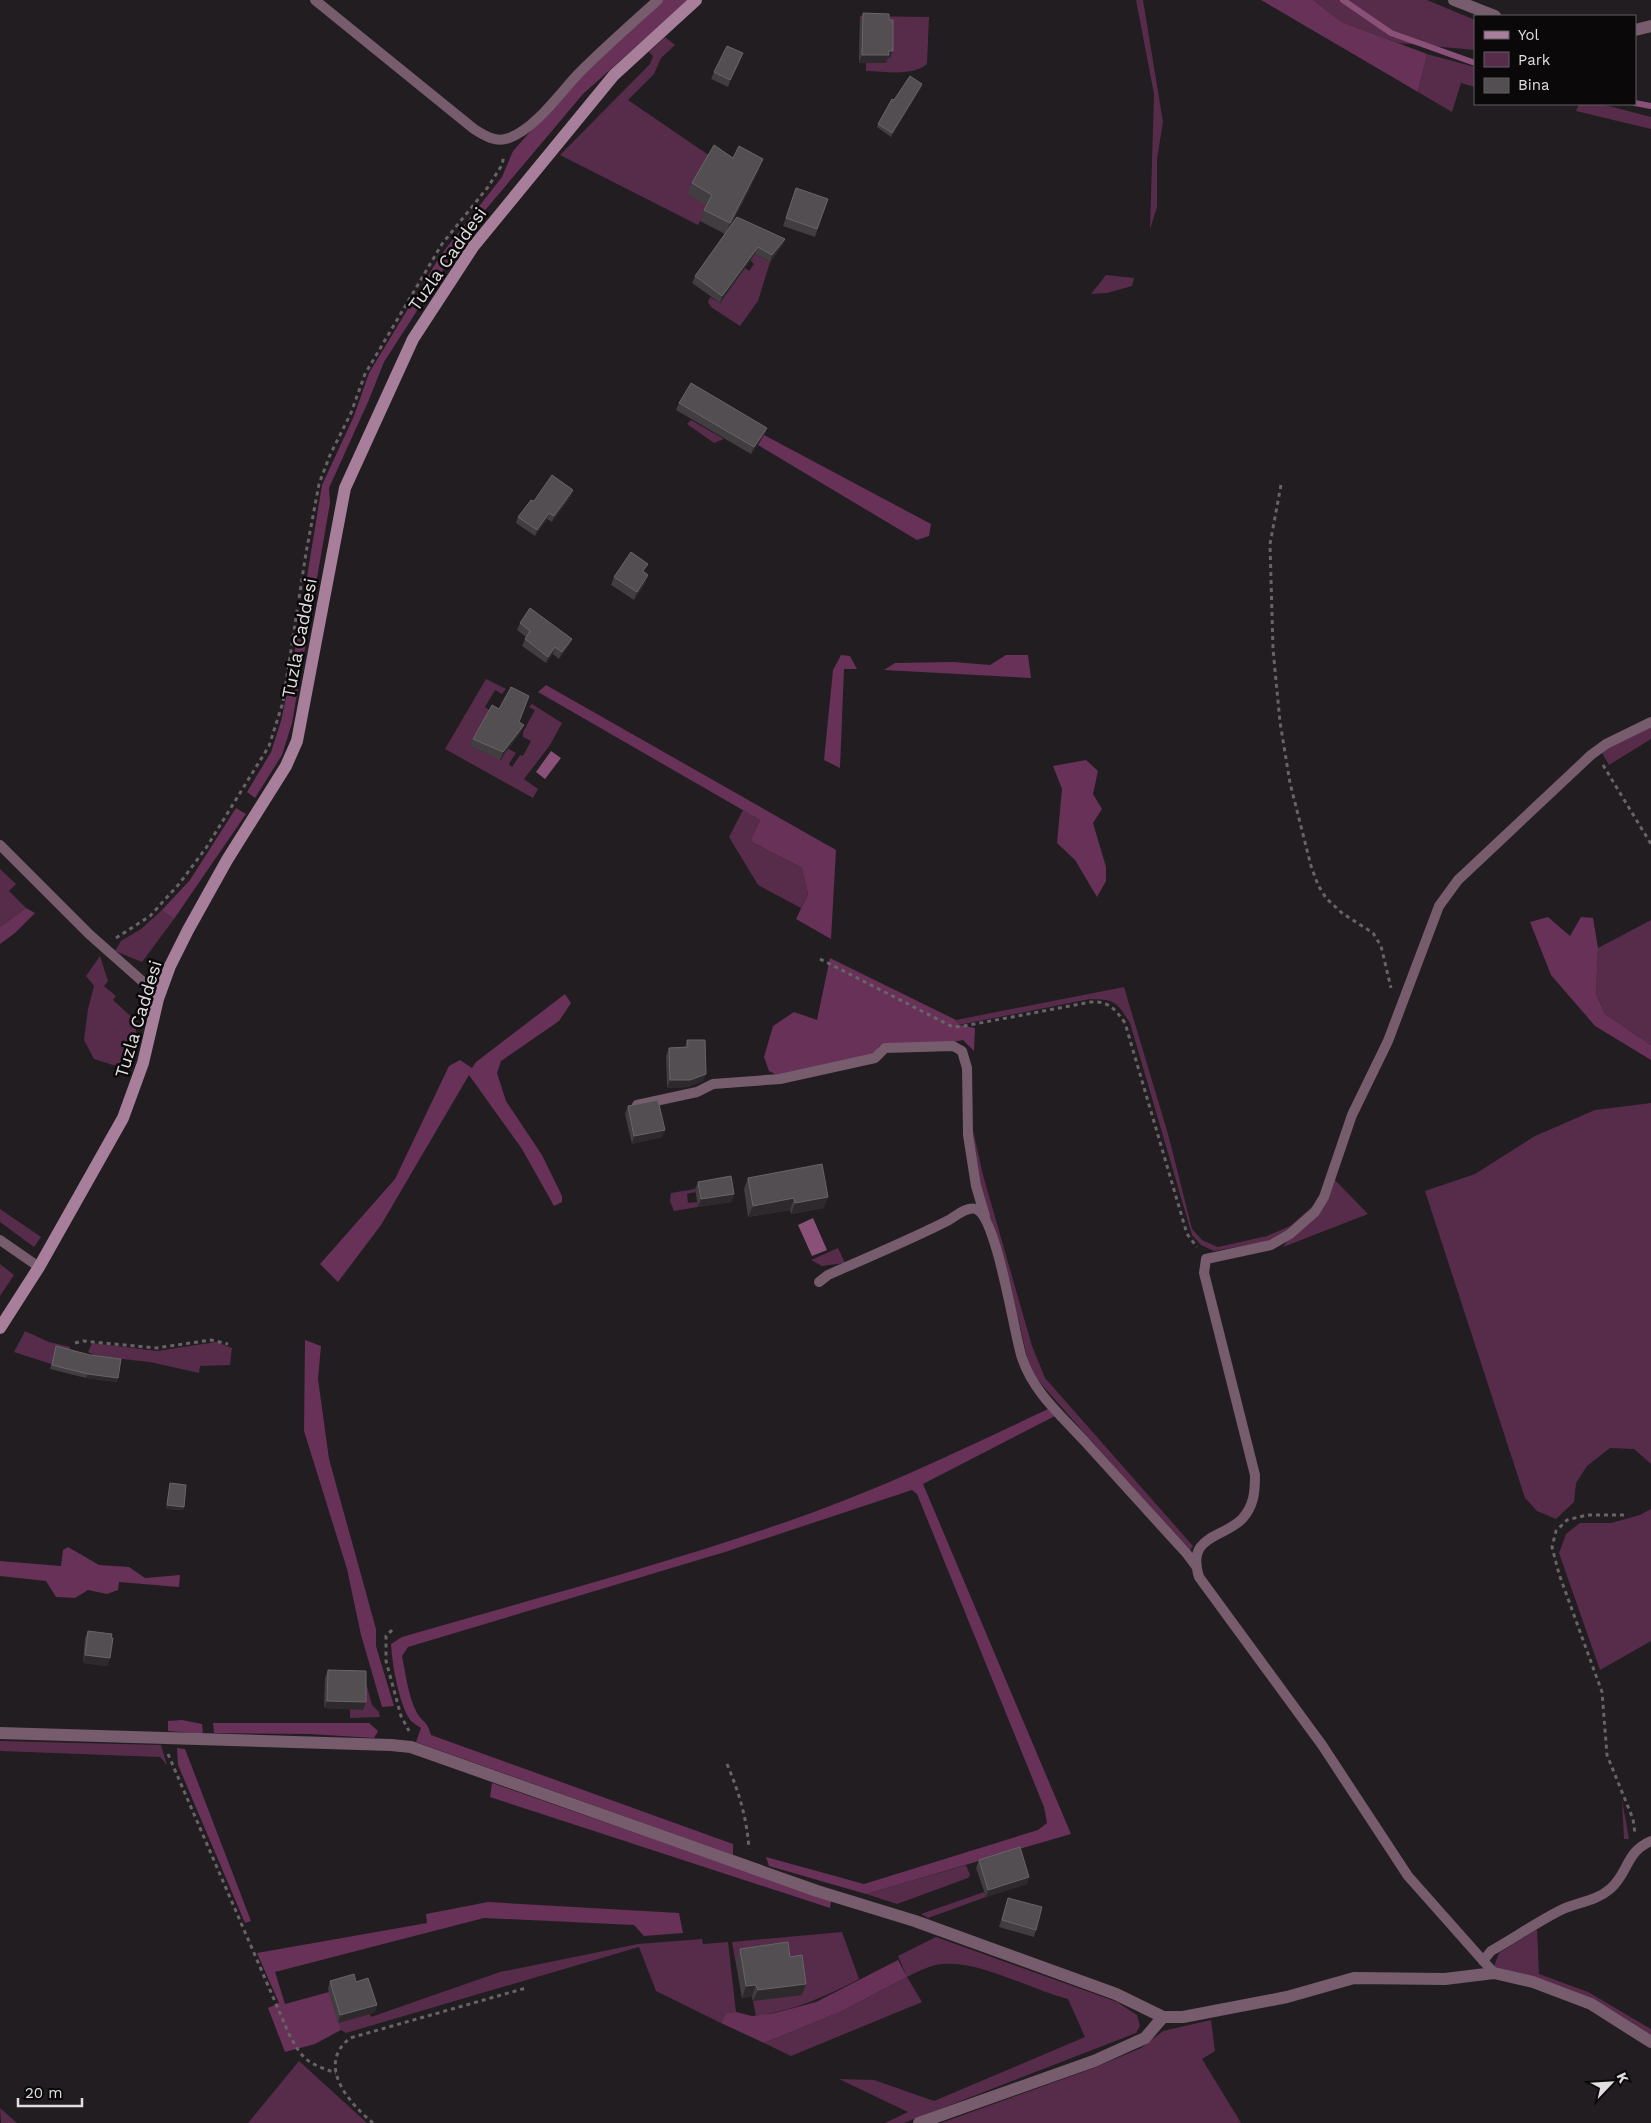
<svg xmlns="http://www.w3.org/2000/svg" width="1651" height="2123" font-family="'Work Sans',sans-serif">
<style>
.green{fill:#572c4a}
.forest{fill:#673158}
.water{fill:#895178}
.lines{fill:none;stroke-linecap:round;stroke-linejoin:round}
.stream{stroke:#895178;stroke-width:6}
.path{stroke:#676366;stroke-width:3;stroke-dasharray:4 4;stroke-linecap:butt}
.service{stroke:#765c6d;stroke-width:10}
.minor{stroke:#765c6d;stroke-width:12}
.tertiary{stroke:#765c6d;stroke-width:12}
.secondary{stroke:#a87f9a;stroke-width:12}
.wall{fill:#413d40}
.shaded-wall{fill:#2d292c}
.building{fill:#524e51;stroke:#686567}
.labels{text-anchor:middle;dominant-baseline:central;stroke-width:5;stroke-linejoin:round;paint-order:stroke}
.street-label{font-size:18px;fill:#e0dedf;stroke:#0a0809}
</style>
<rect width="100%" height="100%" fill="#221d20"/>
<path class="green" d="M 1136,0 L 1143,0 L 1163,122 L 1157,159 L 1157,207 L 1150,229 L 1154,94 Z
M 1313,0 L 1427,0 L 1475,20 L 1475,50 L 1398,43 L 1342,22 Z
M 860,16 L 929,17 L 927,64 C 912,77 884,71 866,71 L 866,63 L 859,63 Z
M 665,37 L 675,45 L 661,58 L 654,74 L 628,100 L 710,156 L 708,206 L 698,225 L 560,155 L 650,64 L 653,56 L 649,52 Z
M 1427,54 L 1475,67 L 1475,87 L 1461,83 L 1452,112 L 1418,92 Z
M 1579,104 L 1601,104 L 1651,117 L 1651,129 L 1576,111 Z
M 753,253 L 770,262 L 758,301 L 740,326 L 711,307 L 708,302 L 710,297 L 720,303 L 745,268 L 749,271 L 754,264 L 750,260 Z
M 1106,275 L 1134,278 L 1132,286 L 1107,293 L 1091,294 Z
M 691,420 L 724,439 L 714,443 L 687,424 Z
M 486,679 L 506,689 L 502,694 L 495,690 L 485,707 L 489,710 L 470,746 L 501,760 L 507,748 L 516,753 L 509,764 L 512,767 L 520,755 L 523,756 L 531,741 L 523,737 L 523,732 L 535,710 L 529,707 L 532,704 L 562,723 L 550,745 L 524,779 L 538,789 L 533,798 L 445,749 Z
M 1651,726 L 1651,739 L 1609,765 L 1601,751 Z
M 743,810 L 760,820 L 750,841 L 802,868 L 808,894 L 801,908 L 758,885 L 729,837 Z
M 0,869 L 16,884 L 9,891 L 26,908 L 0,927 Z
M 162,910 L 174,919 L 142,962 L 115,951 L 121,941 L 141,929 Z
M 1651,920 L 1651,1045 L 1605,1014 L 1596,994 L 1598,948 Z
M 100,956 L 108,981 L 104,986 L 116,996 L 113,1000 L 136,1021 L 136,1046 L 129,1070 L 94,1059 L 84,1040 L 88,1009 L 94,986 L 86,976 Z
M 1124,987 L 1168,1134 L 1192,1229 L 1202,1240 L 1218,1247 L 1267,1236 L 1290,1226 L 1315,1204 L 1309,1214 L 1296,1226 L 1266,1242 L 1214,1251 L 1201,1245 L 1192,1235 L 1130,1023 C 1116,1001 1116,1000 1090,999 L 959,1025 L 956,1020 Z
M 1651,1103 L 1651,1464 L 1634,1449 L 1610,1448 L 1587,1466 L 1576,1483 L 1574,1502 L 1556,1519 L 1537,1511 L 1525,1498 L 1425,1191 L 1475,1174 L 1535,1136 L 1595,1110 Z
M 971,1121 L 983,1175 L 1032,1346 L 1045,1378 L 1193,1546 L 1189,1552 L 1036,1378 L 1028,1361 L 1009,1279 L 977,1183 Z
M 1333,1178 L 1368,1214 L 1283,1247 L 1293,1233 L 1315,1216 Z
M 695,1189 L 695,1192 L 687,1194 L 688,1203 L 697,1202 L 698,1207 L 674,1211 L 670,1201 L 671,1193 Z
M 0,1209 L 41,1237 L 34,1247 L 0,1222 Z
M 838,1248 L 845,1263 L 822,1266 L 811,1260 Z
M 0,1264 L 14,1275 L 0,1296 Z
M 25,1331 L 49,1342 L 70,1347 L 69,1354 L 51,1364 L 14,1352 Z
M 216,1342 L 232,1348 L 230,1365 L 200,1366 L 199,1373 L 150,1362 L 95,1356 L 88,1352 L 92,1343 L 157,1351 Z
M 1651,1509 L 1651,1641 L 1600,1670 L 1559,1553 L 1566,1534 L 1580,1523 L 1611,1523 L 1640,1515 Z
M 365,1679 L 372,1705 L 379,1712 L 380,1717 L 350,1718 L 350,1709 Z
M 0,1741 L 161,1745 L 167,1765 L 160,1757 L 0,1751 Z
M 1622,1800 L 1629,1839 L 1624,1839 Z
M 966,1865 L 970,1875 L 968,1878 L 897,1904 L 866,1894 Z
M 984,1892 L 986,1897 L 928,1918 L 921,1914 Z
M 1537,1929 L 1539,1974 L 1588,1992 L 1651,2029 L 1651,2039 L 1587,1998 L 1497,1971 L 1494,1966 L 1499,1953 Z
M 842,1932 L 859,1979 C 826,1996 794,2011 756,2016 L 752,1996 L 742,1998 L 732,1942 Z
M 936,1937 L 1117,2002 L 1137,2015 L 1140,2026 L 1136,2033 L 904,2123 L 885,2123 L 908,2112 L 839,2079 L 874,2080 L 934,2101 L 1085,2037 L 1068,1999 C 1031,1990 980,1960 943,1964 C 930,1965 919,1971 907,1977 L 922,2002 L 791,2056 L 764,2043 L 840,2012 L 907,1977 L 898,1956 Z
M 702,1939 L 703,1944 L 728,1942 L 736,2012 L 726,2013 L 721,2023 L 656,1991 L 639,1947 L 346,2033 L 341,2030 L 338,2023 L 370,2014 L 371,2017 L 500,1972 L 638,1944 Z
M 1211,2020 L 1215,2051 L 1202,2059 L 1241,2123 L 941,2123 L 1091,2069 L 1141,2048 L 1163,2031 Z
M 299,2061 L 367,2123 L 248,2123 Z
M 0,2108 L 17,2123 L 1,2123 Z"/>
<path class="forest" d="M 663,0 L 688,0 L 583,94 L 471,227 L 384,362 L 368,402 L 329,488 L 330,503 L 292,723 L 282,755 L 255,798 L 247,792 L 271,752 L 281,721 L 291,674 L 322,485 L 354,416 L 369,373 L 440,256 L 502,177 L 513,151 L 582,73 Z
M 1261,0 L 1313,0 L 1342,22 L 1427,54 L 1418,92 Z
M 764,435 L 931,524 L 929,536 L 917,540 L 758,445 Z
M 841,655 L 850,656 L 857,669 L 844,669 L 840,768 L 824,760 L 833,670 Z
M 1006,655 L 1028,655 L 1031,678 L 884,670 L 895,663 L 953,662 L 990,665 Z
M 546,685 L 836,850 L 831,939 L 796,919 L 808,894 L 802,868 L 750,841 L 760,820 L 538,692 Z
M 1086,760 L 1098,771 L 1093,794 L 1102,809 L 1093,823 L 1106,867 L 1106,881 L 1097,897 L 1075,860 L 1057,843 L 1062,789 L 1053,766 Z
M 236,808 L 246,814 L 174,919 L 162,910 L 190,880 Z
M 26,908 L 35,913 L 15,933 L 0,944 L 0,927 Z
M 1548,917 L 1570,936 L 1581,917 L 1593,918 L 1598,948 L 1596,994 L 1605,1014 L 1651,1045 L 1651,1060 L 1595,1026 L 1551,975 L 1530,922 Z
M 830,958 L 956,1020 L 959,1025 L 975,1028 L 974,1051 L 963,1040 L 948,1043 L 880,1045 L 874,1055 L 781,1077 L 769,1071 L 764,1057 L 773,1026 L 794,1012 L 817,1020 Z
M 565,994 L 571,1003 L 559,1021 L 501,1061 L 497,1073 L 506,1101 L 542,1155 L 562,1196 L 562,1202 L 554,1206 L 522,1149 L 469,1075 L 381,1225 L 338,1282 L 320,1264 L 395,1179 L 449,1066 L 460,1060 L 472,1068 L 476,1062 Z
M 305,1340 L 321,1346 L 318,1379 L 329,1459 L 376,1629 L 376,1646 L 394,1706 L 382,1707 L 361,1635 L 347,1569 L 304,1431 Z
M 1048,1409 L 1055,1416 L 923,1484 L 1071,1834 L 866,1894 L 769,1866 L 766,1857 L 864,1884 L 1038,1830 L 1047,1823 L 1044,1807 L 917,1494 L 912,1490 L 725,1552 L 408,1647 L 402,1656 C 406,1675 408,1696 417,1713 C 423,1723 427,1720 431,1735 L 733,1844 L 733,1855 L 416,1742 L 421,1728 C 418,1726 413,1723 411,1721 C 399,1706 392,1663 391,1644 L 402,1637 C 536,1598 671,1563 803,1516 C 887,1486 968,1447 1048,1409 Z
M 68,1547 L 99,1565 L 129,1567 L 145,1578 L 180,1575 L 179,1587 L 119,1582 L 118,1590 L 107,1594 L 88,1590 L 75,1598 L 56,1597 L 46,1581 L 0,1576 L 0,1561 L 61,1566 L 63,1550 Z
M 182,1720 L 202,1724 L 203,1734 L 168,1731 L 168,1721 Z
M 213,1723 L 369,1723 L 378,1731 L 374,1738 L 309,1734 L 214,1733 Z
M 177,1748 L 185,1749 L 251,1921 L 245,1923 L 178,1765 Z
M 492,1783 L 831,1901 L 830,1908 L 490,1797 Z
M 488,1902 L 679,1913 L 683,1933 L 644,1936 L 634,1925 L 484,1918 L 275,1972 L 285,2004 L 329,1992 L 341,2030 L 315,2044 L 285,2052 L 268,2008 L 279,2003 L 257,1953 L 427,1923 L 426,1914 Z
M 898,1960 L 907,1977 L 840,2012 L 764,2043 L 721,2023 L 726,2013 L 736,2012 L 752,2016 L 775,2013 L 816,2002 Z"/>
<path class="water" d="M 551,751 L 561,758 L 545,779 L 536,772 Z
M 813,1218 L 827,1250 L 812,1256 L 798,1225 Z"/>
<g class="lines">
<path class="stream" d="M 1343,0 L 1391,33 L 1475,63
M 1635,103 L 1651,106"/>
<path class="path" d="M 1281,485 L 1270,544 L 1273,649 L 1280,722 L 1290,783 L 1311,866 L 1318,885 L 1326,898 L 1342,913 L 1373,933 L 1381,946 L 1391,988
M 1603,765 L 1651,844
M 116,938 L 150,916 L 179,884 L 206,848 L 269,746 L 283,702 L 306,553 L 319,484 L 330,455 L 351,413 L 365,374 L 442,244 L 488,187 L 502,165 L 504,155
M 820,959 L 953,1027 L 964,1026 L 1091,1002 C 1109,1001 1115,1009 1125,1023 L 1187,1234 L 1197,1247
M 75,1343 L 83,1341 L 156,1348 L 211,1340 L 228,1344
M 1624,1515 L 1587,1515 L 1567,1520 L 1556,1531 L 1552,1547 L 1559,1574 L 1602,1692 L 1607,1755 L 1633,1819 L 1635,1833
M 392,1630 L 386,1636 L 386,1661 L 401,1716 L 409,1731
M 168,1754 L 289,2034 C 303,2061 308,2063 336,2073
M 727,1764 C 739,1792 747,1819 749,1849
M 373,2123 C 348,2102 316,2065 350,2038 L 526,1988"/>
<path class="service" d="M 315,0 L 474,129 C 485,136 496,143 509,138 C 535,129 560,93 579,73 C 604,48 631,24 658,0
M 0,845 L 89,934 L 159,996
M 637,1105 L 697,1092 L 713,1084 L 780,1079 L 875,1058 L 885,1048 L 953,1046 L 962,1051 L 967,1068 L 968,1135 L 976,1186 L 985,1216
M 0,1240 L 39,1267
M 819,1282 L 828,1275 C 868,1257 910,1240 949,1220 C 956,1216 967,1206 976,1209 C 997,1217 1014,1334 1022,1358 C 1034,1394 1064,1418 1088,1445 C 1121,1481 1154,1518 1187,1554 L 1196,1566
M 1483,1961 L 1491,1951 C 1514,1938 1537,1922 1561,1910 C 1577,1902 1595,1902 1610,1889 C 1629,1873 1625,1852 1651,1841
M 1494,1973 L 1408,1876 L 1322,1745 L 1199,1577 C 1186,1535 1222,1539 1242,1519 C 1254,1506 1255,1492 1255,1475 L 1204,1273 L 1206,1259 L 1271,1245 L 1290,1234 L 1315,1212 L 1324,1197 L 1352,1115 L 1388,1041 L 1439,906 L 1458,880 L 1591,755 L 1606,744 L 1651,722"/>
<path class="minor" d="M 1454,0 L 1495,16
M 1635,30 L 1651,26
M 919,2123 L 1094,2061 L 1145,2038 L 1163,2017"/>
<path class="tertiary" d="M 0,1733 L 391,1745 L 411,1747 L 817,1891 L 915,1921 L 1116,1994 L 1163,2017 L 1183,2017 L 1287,1997 L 1354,1978 L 1445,1979 L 1494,1973 L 1533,1982 L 1591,2004 L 1651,2042"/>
<path class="secondary" d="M 0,1328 L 39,1267 L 123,1118 L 143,1063 L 158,999 L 170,966 L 188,930 L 227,860 L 286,766 L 297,741 L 345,488 L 413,339 L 473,247 L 614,75 L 696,0"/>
</g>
<path class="wall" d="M 863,13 L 889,20 L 893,51 L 890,58 L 888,58 L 886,63 L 859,63 L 860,21 Z
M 740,61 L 728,87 L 711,79 L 714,72 Z
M 922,84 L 921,88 L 891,137 L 877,127 L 878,124 L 894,100 Z
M 733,158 L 759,170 L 730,227 L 785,239 L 782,246 L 770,262 L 755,254 L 720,303 L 692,283 L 695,276 L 725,234 L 700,221 L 707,205 L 687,194 L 692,183 Z
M 796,188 L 828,199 L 815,237 L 783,226 Z
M 679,403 L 767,428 L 764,435 L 751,454 L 676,410 Z
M 573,490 L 571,496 L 552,522 L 547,519 L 535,536 L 516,523 L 518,517 L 534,501 Z
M 645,572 L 646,582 L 634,600 L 611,585 L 614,577 Z
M 520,623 L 572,639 L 569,645 L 559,659 L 553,654 L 546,663 L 522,646 L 526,637 L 517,630 Z
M 520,722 L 521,732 L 500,760 L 470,746 L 473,739 Z
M 687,1040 L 703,1081 L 687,1087 L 667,1088 L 666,1056 L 669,1048 L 685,1047 Z
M 628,1106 L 665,1130 L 662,1137 L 632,1144 L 625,1114 Z
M 748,1178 L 824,1208 L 791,1214 L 790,1210 L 748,1217 L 744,1189 Z
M 698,1182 L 734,1194 L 731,1202 L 698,1207 L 695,1189 Z
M 56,1346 L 90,1355 L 118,1378 L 117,1382 L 86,1378 L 50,1369 Z
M 170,1483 L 184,1507 L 183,1510 L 166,1509 L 169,1487 Z
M 88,1631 L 111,1638 L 110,1658 L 107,1666 L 83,1663 L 85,1638 Z
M 328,1670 L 363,1710 L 324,1708 L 325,1678 Z
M 979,1860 L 1027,1884 L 986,1897 L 976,1868 Z
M 1008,1898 L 1036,1930 L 1034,1937 L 999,1927 Z
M 740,1949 L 790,1957 L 806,1984 L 802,1995 L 753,2001 L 752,1996 L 742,1998 L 736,1960 Z
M 330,1981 L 356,1982 L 377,2005 L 375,2012 L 338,2023 L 328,1989 Z"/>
<path class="shaded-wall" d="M 888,51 L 893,51 L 890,58 L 888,58 L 886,63 L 859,63 L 862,55 Z
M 743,53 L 740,61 L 728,87 L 730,80 Z
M 922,84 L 921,88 L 891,137 L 892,133 Z
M 763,159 L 759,170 L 726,234 L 730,223 Z
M 785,239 L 782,246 L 770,262 L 772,255 Z
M 758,247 L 755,254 L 720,303 L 722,296 Z
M 767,428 L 764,435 L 751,454 L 754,447 Z
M 573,490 L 571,496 L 552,522 L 554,516 Z
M 549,513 L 547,519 L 535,536 L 537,530 Z
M 648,575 L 646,582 L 634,600 L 637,592 Z
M 572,639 L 569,645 L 559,659 L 562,652 Z
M 555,647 L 553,654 L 546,663 L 548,657 Z
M 524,725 L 521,732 L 500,760 L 503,752 Z
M 706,1074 L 703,1081 L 687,1087 L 667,1088 L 670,1080 Z
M 665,1130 L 662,1137 L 632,1144 L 634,1136 Z
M 734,1194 L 731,1202 L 698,1207 L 701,1199 Z
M 828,1197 L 824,1208 L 791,1214 L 795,1203 Z
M 794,1198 L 790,1210 L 748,1217 L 753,1206 Z
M 88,1374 L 118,1378 L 117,1382 L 86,1378 Z
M 167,1505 L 184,1507 L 183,1510 L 166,1509 Z
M 85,1655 L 110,1658 L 107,1666 L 83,1663 Z
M 327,1701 L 366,1702 L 363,1710 L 324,1708 Z
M 1029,1877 L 1027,1884 L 986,1897 L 988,1890 Z
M 806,1984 L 802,1995 L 753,2001 L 758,1990 Z
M 756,1985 L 752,1996 L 742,1998 L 746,1986 Z
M 377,2005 L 375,2012 L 338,2023 L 340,2015 Z"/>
<path class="building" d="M 863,13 L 889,14 L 889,20 L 893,20 L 893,51 L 888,51 L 889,55 L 862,55 Z
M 727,46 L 743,53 L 730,80 L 714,72 Z
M 910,76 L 922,84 L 892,133 L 878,124 L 892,99 L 894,100 Z
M 714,145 L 733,158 L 739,146 L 763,159 L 730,223 L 704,210 L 712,195 L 692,183 Z
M 796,188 L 828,199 L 817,229 L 786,218 Z
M 737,217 L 785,239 L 772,255 L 758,247 L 722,296 L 695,276 Z
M 691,383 L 767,428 L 754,447 L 679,403 Z
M 552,475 L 573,490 L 554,516 L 549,513 L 537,530 L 518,517 L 531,500 L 534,501 Z
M 631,552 L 648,564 L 643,571 L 648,575 L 637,592 L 614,577 Z
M 530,608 L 572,639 L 562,652 L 555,647 L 548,657 L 525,639 L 530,631 L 520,623 Z
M 511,687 L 529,696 L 519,722 L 524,725 L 503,752 L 473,739 L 492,705 L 499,709 Z
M 687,1040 L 705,1040 L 706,1074 L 690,1080 L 670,1080 L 669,1048 L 688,1047 Z
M 658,1100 L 665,1130 L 634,1136 L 628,1106 Z
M 822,1164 L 828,1197 L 795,1203 L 794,1198 L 753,1206 L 748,1178 Z
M 731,1176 L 734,1194 L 701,1199 L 698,1182 Z
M 56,1346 L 90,1355 L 121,1359 L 118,1378 L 88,1374 L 52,1365 Z
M 170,1483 L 186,1485 L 184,1507 L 167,1505 Z
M 88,1631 L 112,1634 L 111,1638 L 113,1638 L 110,1658 L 85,1655 Z
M 328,1670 L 366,1671 L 366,1702 L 327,1701 Z
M 1020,1847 L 1029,1877 L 988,1890 L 979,1860 Z
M 1008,1898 L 1042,1907 L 1036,1930 L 1002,1920 Z
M 788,1942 L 790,1957 L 802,1955 L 806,1984 L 758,1990 L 756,1985 L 746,1986 L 740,1949 Z
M 354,1974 L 356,1982 L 368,1978 L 377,2005 L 340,2015 L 330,1981 Z"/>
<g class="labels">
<g class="street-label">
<text transform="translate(447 259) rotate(-55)">Tuzla Caddesi</text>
<text transform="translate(299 638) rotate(-79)">Tuzla Caddesi</text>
<text transform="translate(138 1019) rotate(-73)">Tuzla Caddesi</text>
</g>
</g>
<rect x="1474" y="15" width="162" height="90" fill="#0a0809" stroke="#605e5f"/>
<rect x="1484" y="31" width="25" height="8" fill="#a87f9a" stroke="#605e5f"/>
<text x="1518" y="40" font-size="15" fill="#e0dedf">Yol</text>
<rect x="1484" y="52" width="25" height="15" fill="#572c4a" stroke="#605e5f"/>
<text x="1518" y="65" font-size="15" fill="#e0dedf">Park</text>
<rect x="1484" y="78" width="25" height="15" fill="#524e51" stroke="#605e5f"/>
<text x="1518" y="90" font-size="15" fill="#e0dedf">Bina</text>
<g transform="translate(1611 2083) rotate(65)" stroke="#0a0809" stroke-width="4" paint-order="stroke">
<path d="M0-4L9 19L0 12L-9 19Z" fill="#e0dedf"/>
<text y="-8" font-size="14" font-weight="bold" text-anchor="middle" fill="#e0dedf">K</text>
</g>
<path d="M18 2098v8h64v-8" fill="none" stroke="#e0dedf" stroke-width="2.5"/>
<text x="25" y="2098" font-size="15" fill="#e0dedf" stroke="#0a0809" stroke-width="4" paint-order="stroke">20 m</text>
</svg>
